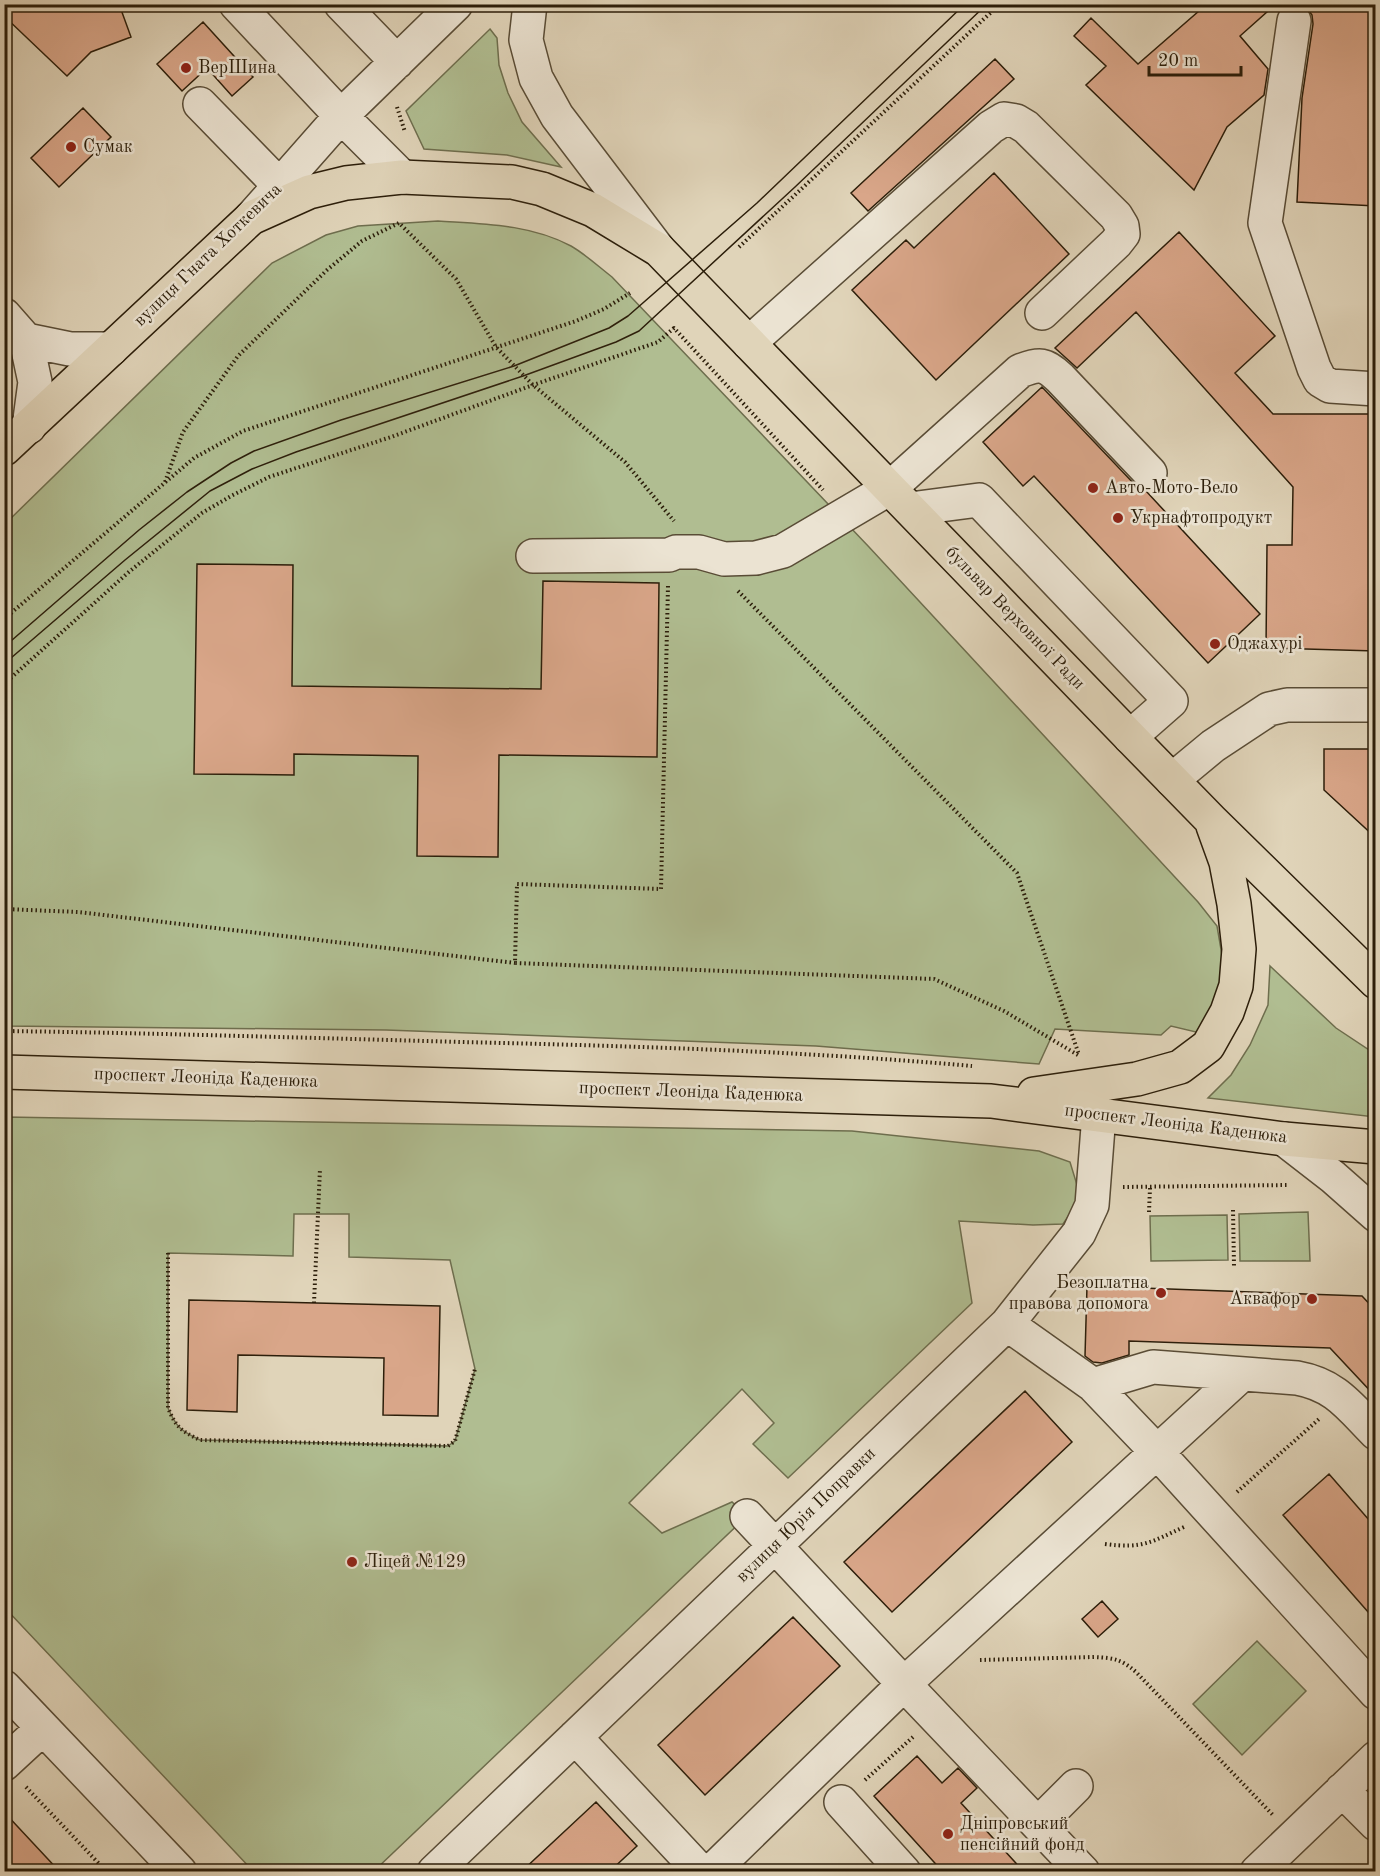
<svg xmlns="http://www.w3.org/2000/svg" width="1380" height="1876" font-family="'Old Standard TT',serif">
<style>
.green{fill:#b0bd91;stroke:#6e6e4e;stroke-width:1.5;fill-rule:evenodd}
.building{fill:#d9a689;stroke:#2c1e0a;stroke-width:1.5}
.lines{fill:none;stroke-linecap:round;stroke-linejoin:round}
.minor-casing{stroke:#594c36;stroke-width:36}
.highway-casing{stroke:#2c1e0a;stroke-width:36}
.path{stroke:#2c1e0a;stroke-width:4;stroke-dasharray:1.5 3;stroke-linecap:butt}
.minor{stroke:#ebe3d2;stroke-width:33}
.highway{stroke:#e0d4b9;stroke-width:33}
.tram{stroke:#2c1e0a;stroke-width:1.5}
.poi-dot{fill:#8f2418;stroke:#ebe3d2;stroke-width:2}
.labels{text-anchor:middle;dominant-baseline:central;stroke-width:5;stroke-linejoin:round;paint-order:stroke}
.poi-label{font-size:18px;fill:#2c1e0a;stroke:#ebe3d2;text-anchor:start}
.street-label{font-size:18px;fill:#2c1e0a;stroke:#ebe3d2}
</style>
<rect width="100%" height="100%" fill="#e0d4b9"/>
<filter id="stains"><feTurbulence type="fractalNoise" baseFrequency=".00333" numOctaves="4"/><feColorMatrix values="0 0 0 0 .2 0 0 0 0 .09 0 0 0 0 .02 0 0 0 .5 -.17"/></filter>
<radialGradient id="worn" r=".72"><stop offset=".6" stop-color="#630" stop-opacity="0"/><stop offset="1" stop-color="#630" stop-opacity=".3"/></radialGradient>
<path class="green" d="M 490,29 L 497,38 L 499,65 L 508,93 L 522,122 L 561,167 L 507,155 L 424,149 L 406,111 Z
M 438,221 C 483,224 530,224 571,246 C 585,254 599,267 612,277 L 869,547 L 1198,902 L 1217,926 L 1223,961 L 1216,1005 L 1200,1033 L 1171,1026 L 1161,1035 L 1055,1029 L 1039,1064 L 816,1046 L 386,1030 L 5,1026 L 5,524 L 272,263 L 326,235 L 358,226 Z
M 1270,966 L 1336,1028 L 1375,1054 L 1375,1117 L 1208,1098 L 1231,1075 L 1250,1045 L 1268,1005 Z
M 5,1117 L 852,1131 L 1039,1151 L 1070,1162 L 1081,1198 L 1063,1224 L 1033,1225 L 959,1221 L 972,1303 L 788,1478 L 753,1444 L 774,1423 L 742,1389 L 629,1503 L 662,1533 L 732,1502 L 747,1516 L 374,1871 L 253,1871 L 5,1608 ZM 294,1214 L 349,1214 L 349,1257 L 450,1260 L 475,1369 L 455,1441 L 448,1446 L 200,1440 C 181,1431 176,1427 168,1408 L 168,1253 L 293,1256 Z
M 1308,1212 L 1310,1261 L 1240,1261 L 1239,1214 Z
M 1227,1215 L 1228,1260 L 1151,1261 L 1150,1216 Z
M 1257,1641 L 1306,1691 L 1242,1755 L 1193,1704 Z"/>
<path class="building" d="M 4,4 L 119,4 L 131,37 L 91,52 L 67,76 L 4,16 Z
M 1207,4 L 1276,4 L 1240,36 L 1268,69 L 1264,95 L 1227,127 L 1194,190 L 1086,85 L 1106,66 L 1074,36 L 1091,18 L 1138,64 Z
M 1307,4 L 1376,4 L 1376,206 L 1297,202 L 1302,98 L 1313,24 L 1312,15 L 1306,7 Z
M 203,22 L 253,77 L 232,96 L 207,68 L 182,91 L 157,64 Z
M 995,59 L 1014,79 L 868,211 L 851,193 Z
M 83,108 L 111,137 L 59,187 L 31,158 Z
M 994,173 L 1069,254 L 936,380 L 852,290 L 906,240 L 914,248 Z
M 1179,232 L 1275,336 L 1235,373 L 1273,414 L 1376,414 L 1376,651 L 1266,648 L 1267,545 L 1292,545 L 1293,487 L 1136,312 L 1077,368 L 1055,348 Z
M 1042,387 L 1136,486 L 1146,491 L 1260,614 L 1208,663 L 1034,476 L 1023,486 L 983,442 Z
M 197,564 L 293,565 L 292,686 L 541,689 L 543,581 L 659,583 L 657,757 L 499,755 L 498,857 L 417,856 L 418,756 L 294,754 L 294,775 L 194,774 Z
M 1324,749 L 1376,749 L 1376,838 L 1324,790 Z
M 1087,1286 L 1362,1296 L 1376,1311 L 1376,1397 L 1330,1348 L 1129,1341 L 1129,1355 L 1102,1363 L 1093,1362 L 1085,1356 Z
M 189,1300 L 440,1306 L 438,1416 L 383,1415 L 384,1358 L 238,1355 L 237,1412 L 187,1410 Z
M 1025,1391 L 1072,1442 L 892,1612 L 844,1562 Z
M 1329,1474 L 1376,1528 L 1376,1621 L 1283,1515 Z
M 1102,1601 L 1118,1619 L 1098,1637 L 1082,1619 Z
M 793,1617 L 840,1666 L 705,1795 L 658,1745 Z
M 917,1756 L 942,1783 L 958,1768 L 977,1788 L 961,1803 L 1024,1872 L 943,1872 L 874,1796 Z
M 596,1802 L 637,1846 L 609,1872 L 521,1872 Z
M 4,1812 L 60,1872 L 4,1872 Z"/>
<g class="lines">
<defs>
<path id="minor" d="M 236,4 L 341,116 L 402,177
M 341,4 L 397,62
M 530,4 L 526,40 L 536,78 L 557,116 L 658,249
M 1294,21 L 1265,223 L 1314,368 L 1320,380 L 1330,386 L 1376,389
M 200,104 L 280,186
M 251,218 L 341,116 L 456,4
M 4,315 L 26,340 L 35,382 L 29,427
M 26,340 L 70,349 L 111,349
M 749,343 L 991,127 L 1004,119 L 1016,121 L 1026,127 L 1116,216 L 1122,226 L 1123,234 L 1116,243 L 1042,313
M 910,509 L 979,500 L 1171,701 L 1130,737
M 533,556 L 669,555 L 676,552 L 699,552 L 724,559 L 756,558 L 783,551 L 890,488 L 1020,371 C 1040,363 1045,364 1060,378 L 1150,473
M 1172,780 L 1213,746 L 1269,709 L 1287,705 L 1376,705
M 1284,1139 L 1333,1177 L 1376,1215
M 1007,1324 L 1093,1385 L 1153,1367 L 1297,1378 C 1336,1385 1350,1407 1376,1433
M 1093,1385 L 1157,1452 L 1376,1693
M 747,1516 L 904,1684 L 1242,1374
M 4,1687 L 180,1872
M 575,1737 L 701,1872
M 4,1764 L 43,1728
M 1342,1790 L 1376,1824
M 841,1802 L 904,1872
M 1038,1824 L 1076,1786
M 434,1872 L 1007,1324 L 1079,1233 L 1092,1205 L 1099,1114
M 711,1872 L 904,1684 L 1083,1872
M 1257,1872 L 1376,1758"/>
<path id="highway" d="M 4,449 L 251,218 L 309,192 L 346,183 L 402,177 L 512,182 L 542,189 L 593,210 L 659,250 L 1130,737 L 1211,820 L 1376,982
M 4,1072 L 991,1101 L 1284,1139 L 1376,1147
M 1034,1094 L 1137,1079 L 1180,1067 L 1208,1046 L 1227,1012 L 1236,986 L 1239,949 L 1234,904 L 1226,862 L 1213,826"/>
</defs>
<use href="#minor" class="minor-casing"/>
<use href="#highway" class="highway-casing"/>
<path class="path" d="M 397,107 L 405,132
M 739,247 L 1000,4
M 165,482 L 183,432 L 238,356 L 327,270 L 362,241 L 399,223 L 456,279 L 496,347 L 533,385 L 625,462 L 674,521
M 668,586 L 661,889 L 517,884 L 515,963 L 934,979 L 1004,1011 L 1078,1055
M 738,591 L 1017,873 L 1079,1055
M 4,619 L 194,458 L 243,431 L 576,321 L 604,309 L 630,293
M 4,684 L 130,571 L 202,513 L 231,496 L 269,477 L 391,437 L 533,385 L 658,342 L 674,328 L 823,490
M 4,909 L 78,912 L 515,963
M 4,1031 C 157,1033 309,1038 462,1042 C 632,1046 802,1051 972,1066
M 1123,1187 L 1288,1185
M 1233,1210 L 1234,1266
M 1149,1212 L 1150,1188
M 168,1253 L 168,1408 C 176,1427 181,1431 200,1440 L 448,1446 L 455,1441 L 475,1369
M 314,1303 L 320,1169
M 1237,1492 L 1319,1419
M 1105,1544 C 1143,1549 1151,1542 1184,1527
M 980,1660 L 1094,1657 C 1114,1658 1121,1659 1136,1672 L 1273,1815
M 865,1780 L 913,1737
M 26,1787 L 107,1872"/>
<use href="#minor" class="minor"/>
<use href="#highway" class="highway"/>
<path class="tram" d="M 4,647 L 139,530 L 187,492 L 231,463 L 254,451 L 341,420 L 514,366 L 609,328 L 628,316 L 757,203 L 965,4
M 4,664 L 125,560 L 210,491 L 252,469 L 296,452 L 523,376 L 616,342 L 639,331 L 795,187 L 987,4"/>
</g>
<g class="poi-dot">
<circle cx="186" cy="68" r="6"/>
<circle cx="71" cy="147" r="6"/>
<circle cx="1093" cy="488" r="6"/>
<circle cx="1118" cy="518" r="6"/>
<circle cx="1215" cy="644" r="6"/>
<circle cx="1161" cy="1293" r="6"/>
<circle cx="1312" cy="1299" r="6"/>
<circle cx="352" cy="1562" r="6"/>
<circle cx="948" cy="1834" r="6"/>
</g>
<g class="labels">
<g class="poi-label">
<text x="198" y="68">ВерШина</text>
<text x="83" y="147">Сумак</text>
<text x="1105" y="488">Авто-Мото-Вело</text>
<text x="1130" y="518">Укрнафтопродукт</text>
<text x="1227" y="644">Оджахурі</text>
<text x="1149" y="1283" text-anchor="end">Безоплатна<tspan x="1149" dy="21">правова допомога</tspan></text>
<text x="1300" y="1299" text-anchor="end">Аквафор</text>
<text x="364" y="1562">Ліцей №129</text>
<text x="960" y="1824">Дніпровський<tspan x="960" dy="21">пенсійний фонд</tspan></text>
</g>
<g class="street-label">
<text transform="translate(208 255) rotate(-44)">вулиця Гната Хоткевича</text>
<text transform="translate(1015 618) rotate(46)">бульвар Верховної Ради</text>
<text transform="translate(206 1078) rotate(2)">проспект Леоніда Каденюка</text>
<text transform="translate(691 1092) rotate(2)">проспект Леоніда Каденюка</text>
<text transform="translate(1176 1124) rotate(7)">проспект Леоніда Каденюка</text>
<text transform="translate(806 1515) rotate(-44)">вулиця Юрія Поправки</text>
</g>
</g>
<rect width="1380" height="1876" fill="none" stroke="#e0d4b9" stroke-width="24"/>
<rect x="6" y="6" width="1368" height="1864" fill="none" stroke="#2c1e0a" stroke-width="3"/>
<rect x="12" y="12" width="1356" height="1852" fill="none" stroke="#2c1e0a" stroke-width="1.5"/>
<path d="M1149 66v9h92v-9" fill="none" stroke="#2c1e0a" stroke-width="3"/>
<text x="1158" y="66" font-size="18" fill="#2c1e0a" stroke="#ebe3d2" stroke-width="4.5" paint-order="stroke">20 m</text>
<rect width="100%" height="100%" filter="url(#stains)"/>
<rect width="100%" height="100%" fill="url(#worn)"/>
</svg>
